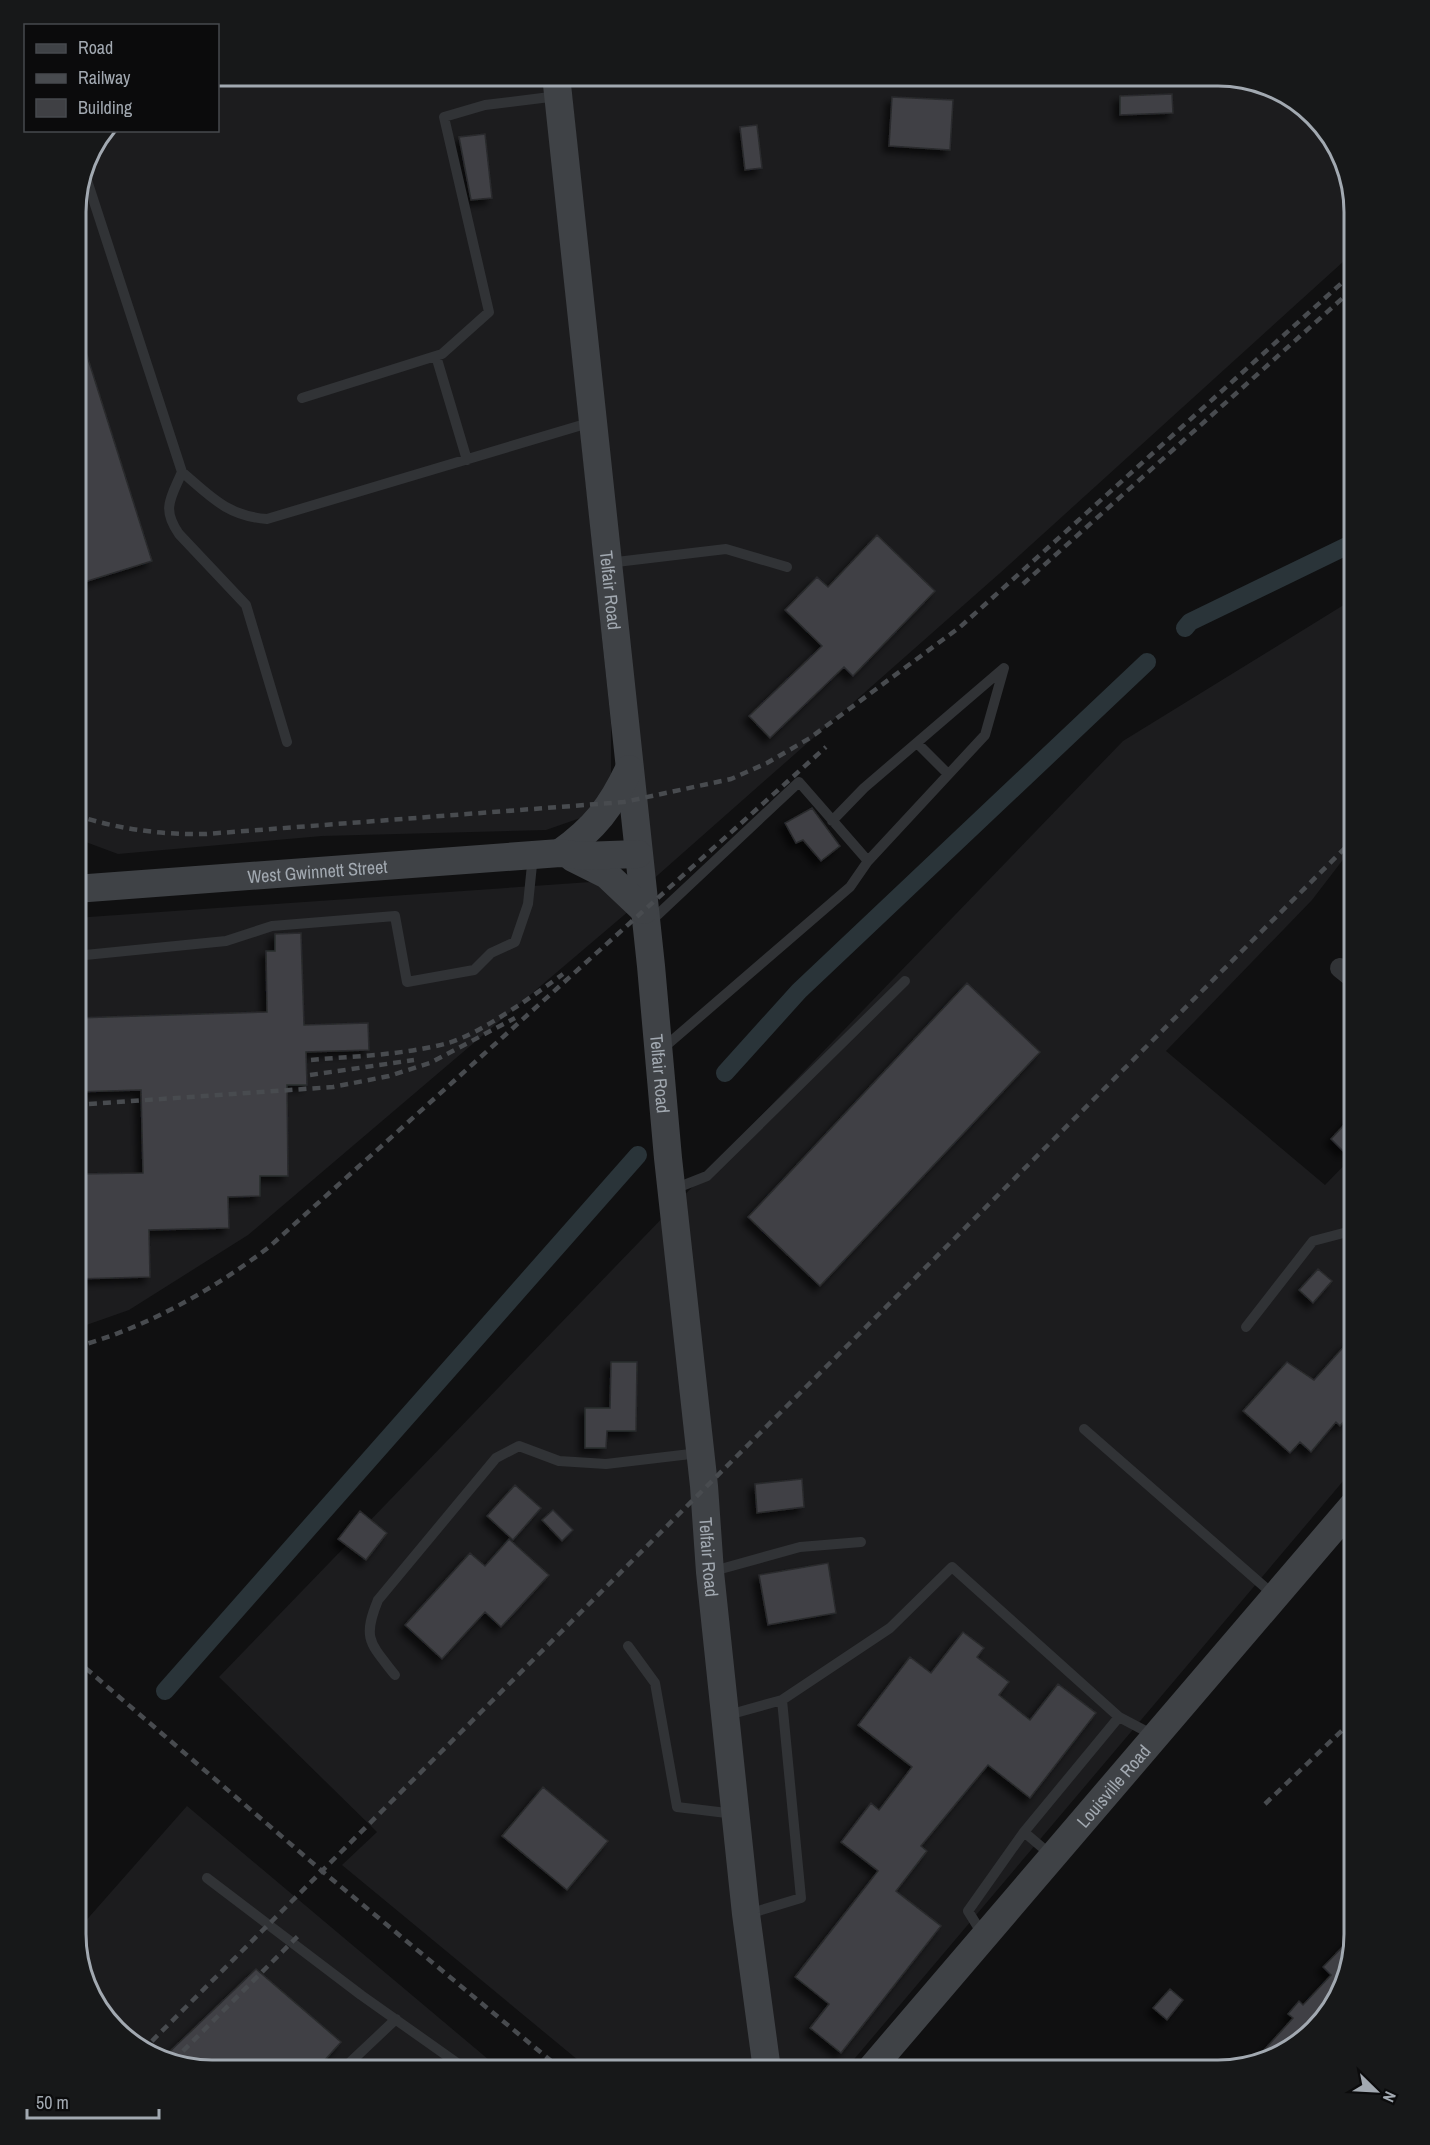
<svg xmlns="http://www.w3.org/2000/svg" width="1430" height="2145" font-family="'Archivo Narrow',sans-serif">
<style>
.built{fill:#1c1c1e}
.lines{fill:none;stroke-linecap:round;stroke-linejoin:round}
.canal{stroke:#2a3439;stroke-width:18}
.building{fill:#3f4044;stroke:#2a2b2d;stroke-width:1.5;filter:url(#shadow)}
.lane{stroke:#313336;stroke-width:10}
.street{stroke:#313336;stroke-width:20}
.secondary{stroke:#3f4246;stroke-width:28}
.rail{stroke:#484b4f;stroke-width:4.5;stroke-dasharray:8 6;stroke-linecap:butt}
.labels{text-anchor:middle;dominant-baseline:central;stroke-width:4.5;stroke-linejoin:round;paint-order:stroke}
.street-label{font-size:18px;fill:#a2a9b1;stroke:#0b0b0c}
.rim{fill:none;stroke:#a2a9b1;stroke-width:3}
</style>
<defs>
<filter id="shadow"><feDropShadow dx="-5.5" dy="5.5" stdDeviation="3" flood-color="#0009"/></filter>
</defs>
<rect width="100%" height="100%" fill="#101011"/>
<path class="built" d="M 218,75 L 543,75 L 611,723 L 611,777 L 589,815 L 546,830 L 322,836 L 118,854 L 75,838 L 75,203 L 86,159 L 105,131 L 218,130 Z
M 570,75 L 1227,75 L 1294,98 L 1337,144 L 1355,211 L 1355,251 L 1000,573 L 650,882 Z
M 1355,598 L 1355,844 L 1312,900 L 1166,1051 L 1325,1185 L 1355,1154 L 1355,1467 L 845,2070 L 590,2070 L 342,1865 L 377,1832 L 219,1677 L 1123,741 Z
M 605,881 L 630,910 L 248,1235 L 129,1310 L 75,1329 L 75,918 Z
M 187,1806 L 501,2070 L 203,2070 L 143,2052 L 93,2001 L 75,1933 Z"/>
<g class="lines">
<path class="canal" d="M 1185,628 L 1190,622 L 1355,542
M 725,1073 L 799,991 L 1147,662
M 165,1691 L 638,1155"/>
</g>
<path class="building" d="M 1172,94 L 1173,113 L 1120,115 L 1120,96 Z
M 892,97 L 953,100 L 950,150 L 889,146 Z
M 757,125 L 762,168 L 745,170 L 740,127 Z
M 485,134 L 492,198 L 471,200 L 459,137 Z
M 75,327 L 78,327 L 152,561 L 75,585 Z
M 877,535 L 935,591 L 853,676 L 844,667 L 770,738 L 749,716 L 822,646 L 785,610 L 817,577 L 828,587 Z
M 812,808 L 840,846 L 821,861 L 803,840 L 796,843 L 785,823 Z
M 301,933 L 304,1025 L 368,1023 L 369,1050 L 306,1052 L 307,1085 L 287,1085 L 288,1176 L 260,1176 L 260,1196 L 228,1197 L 229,1228 L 149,1230 L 150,1277 L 75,1279 L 75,1174 L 143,1173 L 141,1090 L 75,1092 L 75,1018 L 267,1012 L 266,951 L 275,951 L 275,934 Z
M 967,983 L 1040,1052 L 820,1286 L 748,1217 Z
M 1355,1113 L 1355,1141 L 1344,1152 L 1331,1139 Z
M 1318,1269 L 1332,1281 L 1313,1303 L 1299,1290 Z
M 1347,1343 L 1355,1351 L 1355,1409 L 1340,1426 L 1336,1422 L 1311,1452 L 1300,1442 L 1290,1453 L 1243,1411 L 1287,1362 L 1314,1380 Z
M 611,1362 L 637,1362 L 636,1431 L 607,1431 L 606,1448 L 585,1448 L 585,1408 L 610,1408 Z
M 802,1479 L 804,1507 L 757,1513 L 755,1484 Z
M 515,1485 L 541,1508 L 513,1540 L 487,1516 Z
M 553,1510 L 573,1530 L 562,1541 L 542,1520 Z
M 360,1511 L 387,1533 L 366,1560 L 338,1539 Z
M 509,1539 L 549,1575 L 501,1627 L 485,1612 L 442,1659 L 405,1625 L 470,1553 L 485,1566 Z
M 828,1563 L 836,1613 L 768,1625 L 759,1575 Z
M 963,1632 L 984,1648 L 977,1657 L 1009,1682 L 999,1695 L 1030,1720 L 1058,1684 L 1096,1713 L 1030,1798 L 988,1765 L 921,1846 L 927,1851 L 896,1891 L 941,1926 L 841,2053 L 810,2028 L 829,2004 L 795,1977 L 878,1871 L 841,1842 L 871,1803 L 879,1810 L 912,1767 L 858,1725 L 910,1657 L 931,1673 Z
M 543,1787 L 608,1841 L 567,1890 L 502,1836 Z
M 1355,1934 L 1337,2002 L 1287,2052 L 1255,2060 L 1293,2018 L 1288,2014 L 1299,2001 L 1303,2005 L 1331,1975 L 1323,1967 Z
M 256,1969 L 341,2042 L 316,2070 L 203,2070 L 163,2058 Z
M 1170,1989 L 1183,2000 L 1167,2020 L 1153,2008 Z"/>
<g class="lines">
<path class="lane" d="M 83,168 L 182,472 C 171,498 161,508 179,534 L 246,605 L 287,742
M 436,356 L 467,460
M 302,398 L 442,354 L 489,312 L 444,117 L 485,105 L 558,96
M 182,472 C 210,496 227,516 267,519 L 592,422
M 608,563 L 726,549 L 787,567
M 917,743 L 948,774
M 651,921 L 799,782 L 868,861
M 75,956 L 226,941 L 272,926 L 395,916 L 407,982 L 474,970 L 491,953 L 515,942 L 528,904 L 533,855
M 661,1050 L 850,887 L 868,861 L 985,735 L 1004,668 L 864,788 L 832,821
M 674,1189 L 707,1176 L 905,981
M 1246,1327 L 1313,1241 L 1355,1230
M 1084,1429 L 1275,1596
M 710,1572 L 800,1547 L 861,1542
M 628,1646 L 655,1683 L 677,1807 L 735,1814
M 395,1675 C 370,1643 362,1639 378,1600 L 496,1458 L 519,1446 L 559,1461 L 606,1464 L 699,1453
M 728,1715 L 782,1700 L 890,1628 L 952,1567 L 1119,1717
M 1051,1855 L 1024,1832 L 1119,1717 L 1155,1736
M 207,1878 L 361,1995 L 467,2070
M 748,1914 L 801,1898 L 782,1700
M 983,1935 L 968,1911 L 1024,1832
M 342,2070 L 396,2019"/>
<path class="street" d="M 1340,968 L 1355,980"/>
<g class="secondary">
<path id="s1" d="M 556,75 L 651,966 L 668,1158 L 704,1486 L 710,1572 L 746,1914 L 767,2070"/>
<path d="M 560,853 C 595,828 611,807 629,769"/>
<path d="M 573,858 L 607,875 L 644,910"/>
<path id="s2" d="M 75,889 L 560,853 L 582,856 L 638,854"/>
<path id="s3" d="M 870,2070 L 1355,1503"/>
</g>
<path class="rail" d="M 1023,584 L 1355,287
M 75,815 C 118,829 161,835 206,834 L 624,802 L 731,779 L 767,763 L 810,738 L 960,627 L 1355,271
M 311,1060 C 356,1056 404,1055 448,1043 C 480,1034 536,994 563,974
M 310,1075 L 414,1060
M 75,1105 L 333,1087 L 389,1076 L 430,1063 L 515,1018
M 75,1347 C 144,1329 213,1290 269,1247 L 826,747
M 75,1659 L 322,1871 L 562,2070
M 1265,1804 L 1355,1718
M 142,2051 L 1355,838
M 173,2061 L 298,1936"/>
</g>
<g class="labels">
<g class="street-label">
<text stroke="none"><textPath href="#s1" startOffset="518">Telfair Road</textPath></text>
<text stroke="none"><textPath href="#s2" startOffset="243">West Gwinnett Street</textPath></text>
<text stroke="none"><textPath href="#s1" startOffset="1004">Telfair Road</textPath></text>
<text stroke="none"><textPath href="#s1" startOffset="1490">Telfair Road</textPath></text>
<text stroke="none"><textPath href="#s3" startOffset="374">Louisville Road</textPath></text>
</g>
</g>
<path d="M0 0H1430V2145H0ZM212 86H1218A126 126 0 0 1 1344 212V1934A126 126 0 0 1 1218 2060H212A126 126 0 0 1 86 1934V212A126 126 0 0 1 212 86Z" fill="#171819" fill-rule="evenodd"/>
<path class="rim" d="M212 86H1218A126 126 0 0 1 1344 212V1934A126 126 0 0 1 1218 2060H212A126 126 0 0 1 86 1934V212A126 126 0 0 1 212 86Z"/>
<rect x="24" y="24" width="195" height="108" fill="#0b0b0c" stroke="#474a4e" stroke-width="1.5"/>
<rect x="36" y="44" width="30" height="9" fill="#3f4246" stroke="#474a4e" stroke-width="1.5"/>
<text x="78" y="54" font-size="18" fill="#a2a9b1">Road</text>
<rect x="36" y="74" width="30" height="9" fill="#484b4f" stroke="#474a4e" stroke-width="1.5"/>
<text x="78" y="84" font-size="18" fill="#a2a9b1">Railway</text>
<rect x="36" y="99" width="30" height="18" fill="#3f4044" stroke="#474a4e" stroke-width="1.5"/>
<text x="78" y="114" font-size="18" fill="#a2a9b1">Building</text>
<g transform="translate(1376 2091) rotate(114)" stroke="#0b0b0c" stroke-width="4.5" paint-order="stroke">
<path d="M0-4.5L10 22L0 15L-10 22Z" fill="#a2a9b1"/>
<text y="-9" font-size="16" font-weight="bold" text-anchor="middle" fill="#a2a9b1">N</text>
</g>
<path d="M27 2109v9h132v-9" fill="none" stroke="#a2a9b1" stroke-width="3"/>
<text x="36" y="2109" font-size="18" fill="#a2a9b1" stroke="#0b0b0c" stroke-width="4.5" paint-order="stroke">50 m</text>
</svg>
